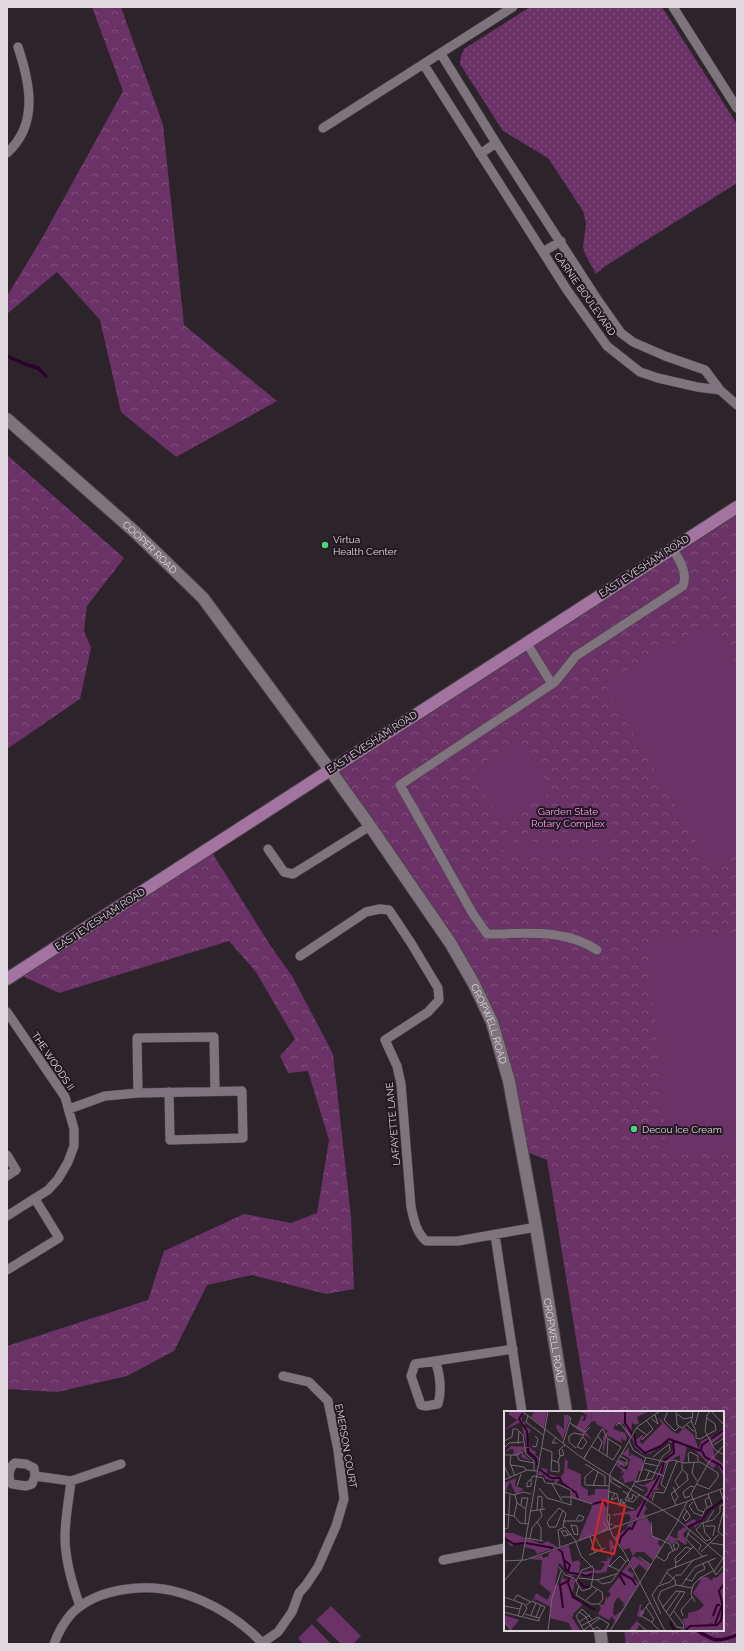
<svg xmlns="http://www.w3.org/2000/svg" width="744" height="1651" font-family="Raleway,sans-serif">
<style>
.grass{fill:url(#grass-dots)}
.forest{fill:url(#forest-crowns)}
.pitch{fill:#6b3267}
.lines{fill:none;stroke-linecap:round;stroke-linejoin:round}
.stream{stroke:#2f002d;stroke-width:3.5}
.minor-casing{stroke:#4a4149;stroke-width:10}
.tertiary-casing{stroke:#4a4149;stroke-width:14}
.primary-casing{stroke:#4a4149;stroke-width:14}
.minor{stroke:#7f737d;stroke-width:9}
.tertiary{stroke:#7f737d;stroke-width:12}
.primary{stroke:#a474a0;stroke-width:12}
.poi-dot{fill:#4bd677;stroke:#231922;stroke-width:1.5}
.labels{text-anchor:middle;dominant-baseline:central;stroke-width:4;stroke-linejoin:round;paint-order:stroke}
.street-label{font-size:10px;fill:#dfd8de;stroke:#231922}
.poi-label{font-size:10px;fill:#dfd8de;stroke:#231922;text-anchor:start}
.park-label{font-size:10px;fill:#fd9ff4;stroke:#231922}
.inset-river{fill:none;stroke:#2f002d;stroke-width:2}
.inset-road{fill:none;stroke:#746b73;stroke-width:1}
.view{fill:#d62828;fill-opacity:0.15;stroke:#d62828;stroke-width:2}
.inset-edge{fill:none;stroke:#dfd8de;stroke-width:2}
</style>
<defs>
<pattern id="grass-dots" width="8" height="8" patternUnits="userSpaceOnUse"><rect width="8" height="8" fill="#6b3267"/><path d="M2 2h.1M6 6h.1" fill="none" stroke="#804f7c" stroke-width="1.8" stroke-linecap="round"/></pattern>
<pattern id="forest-crowns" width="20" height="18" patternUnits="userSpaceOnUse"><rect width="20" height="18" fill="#6b3267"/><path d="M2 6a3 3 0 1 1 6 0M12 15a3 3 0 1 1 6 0" fill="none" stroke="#804f7c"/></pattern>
</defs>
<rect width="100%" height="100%" fill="#2d232b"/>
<path class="grass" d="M 530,7 L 662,7 L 737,124 L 737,183 L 604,267 L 596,274 L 585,254 L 583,247 L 586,224 L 583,211 L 548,158 L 503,131 L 460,64 L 461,56 L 464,49 Z"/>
<path class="forest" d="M 92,7 L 121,7 L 163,125 L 184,325 L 277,401 L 176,457 L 121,412 L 100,320 L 57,272 L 7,314 L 7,296 L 41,240 L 123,91 Z
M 7,455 L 124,558 L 87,606 L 84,631 L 91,648 L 80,699 L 7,749 Z
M 737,507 L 737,1644 L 626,1644 L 624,1630 L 723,1630 L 723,1412 L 588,1412 L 547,1160 L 522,1150 L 509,1081 L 474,984 L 330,770 Z
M 209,848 L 272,948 L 292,976 L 333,1054 L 351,1217 L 354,1289 L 326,1294 L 252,1275 L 207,1285 L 174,1351 L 127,1376 L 57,1392 L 7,1389 L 7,1346 L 148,1300 L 164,1251 L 244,1214 L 291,1223 L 317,1213 L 329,1140 L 308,1071 L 288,1073 L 280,1056 L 295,1039 L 256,972 L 229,941 L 59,993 L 16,973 Z"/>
<path class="pitch" d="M 737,573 L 737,605 L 725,602 Z
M 712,621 L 737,665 L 737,856 L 713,870 L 604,683 Z
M 519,739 L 553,791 L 504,823 L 470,771 Z
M 597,831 L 608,831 L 609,855 L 598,855 Z
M 570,832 L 571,856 L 560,856 L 559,833 Z
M 578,832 L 589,832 L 590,855 L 579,856 Z
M 503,833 L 514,833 L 514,857 L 503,857 Z
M 522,833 L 533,833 L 534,857 L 523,857 Z
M 541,833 L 552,833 L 552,856 L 541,856 Z
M 737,932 L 737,1150 L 667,1156 L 648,940 Z
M 331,1606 L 361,1636 L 353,1644 L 341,1644 L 316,1620 Z
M 312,1624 L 331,1644 L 303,1644 L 298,1638 Z"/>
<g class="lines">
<path class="stream" d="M 7,356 L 25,364 L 38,368 L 46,376
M 696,1630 C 714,1641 717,1643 737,1635"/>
<defs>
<path id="minor" d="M 673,7 L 737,108
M 441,54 L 498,146 L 597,299 L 621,333 L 633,342 L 665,356 L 705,370 L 720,390 L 737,405
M 424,65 L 567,290 L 607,346 L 640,372 L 658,378 L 697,387 L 720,390
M 323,128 L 513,7
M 7,153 C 39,124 30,83 18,47
M 480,154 L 496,143
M 543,252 L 561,241
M 526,642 L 552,684
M 268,849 L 284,872 L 293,874 L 370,826
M 597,950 C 565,928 524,934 487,934 L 473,914 L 400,785 L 555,682 L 576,656 L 683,586 C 688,572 679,559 672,548
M 300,956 L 366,912 L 380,909 L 389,910 L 411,943 L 438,988 L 439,1000 L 428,1012 L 385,1040 L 397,1066 L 401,1084 L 411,1207 C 414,1220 416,1232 426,1241 L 458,1241 L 536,1227
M 7,1012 L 65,1097 L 74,1129 L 74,1146 L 68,1162 L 58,1179 L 48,1190 L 7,1216
M 138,1093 L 137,1038 L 214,1037 L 215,1091
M 69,1109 L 105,1096 L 138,1093 L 242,1091 L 243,1138 L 170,1140 L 169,1092
M 7,1155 L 16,1170 L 7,1176
M 495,1235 L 522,1412
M 7,1270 L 59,1238 L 35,1199
M 435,1361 C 440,1373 442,1391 438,1404 L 426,1406 L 421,1405 L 411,1376 L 415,1364 Z
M 435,1361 L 513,1349
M 35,1476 L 32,1484 L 26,1486 L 12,1484 C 7,1478 9,1467 15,1463 L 26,1464 L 34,1468 L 35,1476 L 71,1481 L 121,1464
M 71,1481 C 69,1499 65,1518 65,1537 C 65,1561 72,1584 80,1606
M 443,1560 L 505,1548
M 262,1643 L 278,1632 L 292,1612 L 299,1593 L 306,1585 L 318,1567 L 336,1526 L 344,1499 L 338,1450 L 328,1401 L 309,1382 L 283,1376
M 54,1644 C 58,1633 64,1622 72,1613 C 99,1587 147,1583 181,1593 C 212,1602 242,1621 263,1644"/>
<g id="tertiary">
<path id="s1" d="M 7,419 L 135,532 L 203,598 L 330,770 L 370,826 L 451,944 L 474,984 L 492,1022 L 509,1081 L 536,1227 L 566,1412"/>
<path d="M 600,1630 L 602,1644"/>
</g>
<path id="primary" d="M 7,979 L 737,507"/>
</defs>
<use href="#minor" class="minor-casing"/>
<use href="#tertiary" class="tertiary-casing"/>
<use href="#primary" class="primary-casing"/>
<use href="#minor" class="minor"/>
<use href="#tertiary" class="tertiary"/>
<use href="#primary" class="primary"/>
</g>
<g class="poi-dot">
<circle cx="325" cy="545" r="4"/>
<circle cx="634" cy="1129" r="4"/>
</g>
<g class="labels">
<g class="street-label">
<text transform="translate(585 294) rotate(55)">CARNIE BOULEVARD</text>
<text stroke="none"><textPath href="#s1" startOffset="192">COOPER ROAD</textPath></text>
<text transform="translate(644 566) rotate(-33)">EAST EVESHAM ROAD</text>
<text transform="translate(372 742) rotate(-33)">EAST EVESHAM ROAD</text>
<text transform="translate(100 919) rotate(-33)">EAST EVESHAM ROAD</text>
<text stroke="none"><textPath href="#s1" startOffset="780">CROPWELL ROAD</textPath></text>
<text transform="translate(53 1061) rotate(56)">THE WOODS II</text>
<text transform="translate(393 1124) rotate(-95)">LAFAYETTE LANE</text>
<text stroke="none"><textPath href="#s1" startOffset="1104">CROPWELL ROAD</textPath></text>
<text transform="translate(346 1446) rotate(80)">EMERSON COURT</text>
</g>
<g class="poi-label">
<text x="333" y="539">Virtua<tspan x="333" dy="12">Health Center</tspan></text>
<text x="642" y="1129">Decou Ice Cream</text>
</g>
<g class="park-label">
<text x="568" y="811">Garden State<tspan x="568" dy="12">Rotary Complex</tspan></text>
</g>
</g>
<g transform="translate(504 1411)">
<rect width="220" height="220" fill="#2d232b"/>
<path d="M 88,0 L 106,0 L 109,7 L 87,11 ZM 154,6 L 171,23 L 172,28 L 167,20 L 155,30 L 141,30 L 158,13 ZM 0,204 L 15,209 L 7,219 L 0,211 Z" fill="#6b3267"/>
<path d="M 6,0 L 17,0 L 21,3 L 18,5 L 18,10 L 22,12 L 20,15 L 27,19 L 24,23 L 24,29 L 26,37 L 33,42 L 30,43 L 35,46 L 33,55 L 31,46 L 23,37 L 17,40 L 27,50 L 17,46 L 18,42 L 9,45 L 10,39 L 7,38 L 1,41 L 7,35 L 23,36 L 17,11 L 0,19 L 13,9 L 4,3 ZM 30,0 L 43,0 L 40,17 L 27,6 ZM 75,0 L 88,0 L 87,11 L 81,20 L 88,29 L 67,14 L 73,15 L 78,4 L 80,6 L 78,10 L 81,10 L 83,4 ZM 106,0 L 146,0 L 133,6 L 135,12 L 132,14 L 128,12 L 127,25 L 123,23 L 120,13 L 112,12 L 109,18 L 121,22 L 123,27 L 121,30 L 117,27 L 118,32 L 103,24 L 99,43 L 99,26 L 104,20 L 91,12 L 95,8 L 109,7 ZM 180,16 L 189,23 L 195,38 L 197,30 L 211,24 L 220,17 L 219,24 L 208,33 L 211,47 L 220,53 L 220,66 L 213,53 L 209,58 L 191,39 L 183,35 L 180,51 L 176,50 L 176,44 L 163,51 L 153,77 L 157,79 L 150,79 L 147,87 L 140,84 L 144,80 L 143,76 L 137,75 L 129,70 L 120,72 L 119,66 L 115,69 L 121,61 L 117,62 L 118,59 L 112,54 L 116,49 L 124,52 L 115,55 L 123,59 L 126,48 L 118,43 L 125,36 L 125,45 L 127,45 L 126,42 L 139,49 L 139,60 L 135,60 L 132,68 L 134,73 L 140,74 L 152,68 L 159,51 L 170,38 L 169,33 L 163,30 L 146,43 L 138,42 L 131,36 L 128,27 L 130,23 L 132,29 L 138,24 L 140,26 L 135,30 L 138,33 L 144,28 L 155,30 L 167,20 L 174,23 ZM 61,47 L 64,51 L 63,57 L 77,63 L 77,75 L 84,79 L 84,85 L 91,83 L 91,78 L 105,78 L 102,105 L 106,118 L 74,130 L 89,93 L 68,86 L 68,79 L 59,75 L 56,68 L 51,73 L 50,67 L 48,70 L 41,67 L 40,63 L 38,65 L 34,64 L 36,57 L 43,58 L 43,63 L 56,66 L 60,62 ZM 12,67 L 11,75 L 20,78 L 12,83 L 6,71 L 1,82 L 0,72 ZM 138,84 L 145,88 L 141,94 L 143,97 L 140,102 L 142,105 L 125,110 L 127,107 L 124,103 L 109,105 L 110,114 L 115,114 L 110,117 L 109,103 L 132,99 L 140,89 ZM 220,88 L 205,100 L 200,108 L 190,117 L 190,114 L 185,117 L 181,113 L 190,108 L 193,111 L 204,100 ZM 143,106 L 148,118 L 147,125 L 155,127 L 154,133 L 158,136 L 149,149 L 140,141 L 132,141 L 129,145 L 147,154 L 143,160 L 135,153 L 130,159 L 126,150 L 129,145 L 125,137 L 120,139 L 110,126 L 122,118 L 124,113 ZM 181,116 L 184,118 L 179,123 L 183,132 L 181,134 L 174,129 L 168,133 L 162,129 L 165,124 L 173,128 L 174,120 ZM 0,122 L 9,122 L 21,127 L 20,132 L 6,135 ZM 22,127 L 38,133 L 43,130 L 54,136 L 33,143 L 31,139 L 21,136 ZM 108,129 L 110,135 L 113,134 L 107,140 L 109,144 L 102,161 L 76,165 L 78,161 L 97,159 L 101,153 L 96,150 L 103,150 L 104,145 L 105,148 L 107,146 L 105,130 ZM 65,134 L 68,151 L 74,149 L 77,153 L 75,156 L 61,157 L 55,152 L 51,174 L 56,173 L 59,162 L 59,167 L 63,169 L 67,166 L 71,170 L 69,181 L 65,182 L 62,174 L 63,183 L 55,189 L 49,189 L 63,199 L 77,220 L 68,220 L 65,212 L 46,207 L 47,196 L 31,188 L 29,190 L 32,182 L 43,189 L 47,182 L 36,173 L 38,149 L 25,148 L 38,144 L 39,147 L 45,145 L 44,142 ZM 125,152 L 127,156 L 123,159 L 130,163 L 129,167 L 135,172 L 112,212 L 108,205 L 105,209 L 94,203 L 97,197 L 95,193 L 100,194 L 102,187 L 99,185 L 104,187 L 107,183 L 104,180 L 116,165 L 113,163 L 118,161 ZM 114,186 L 121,193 L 117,194 L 121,195 L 118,199 L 111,205 L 109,203 L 110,192 ZM 220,160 L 220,220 L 212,220 L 214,220 L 201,214 L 209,212 L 207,209 L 212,197 L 205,186 L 191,182 L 199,179 L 197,169 L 194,169 L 197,166 L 203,166 L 208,170 L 209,166 L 212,167 ZM 136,193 L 138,194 L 136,198 L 141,201 L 133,210 L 135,215 L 132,220 L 124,220 L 136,206 L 133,205 ZM 192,203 L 195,206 L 190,213 L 204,220 L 179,220 L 187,210 L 188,204 Z" fill="#6b3267" fill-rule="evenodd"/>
<path d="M 60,3 L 66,7 L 58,30 L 58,26 L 52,17 L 53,13 L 60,18 ZM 66,155 L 76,156 L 75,164 L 65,165 L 61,157 ZM 197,169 L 201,175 L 198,178 L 204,180 L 199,183 L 195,181 L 191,182 L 210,187 L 214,192 L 207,209 L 210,208 L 210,210 L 202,214 L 216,218 L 204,220 L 192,215 L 190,213 L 195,206 L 192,203 L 188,204 L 187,215 L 179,220 L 174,220 L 182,216 L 178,208 L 184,207 L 184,202 L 195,199 L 200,194 L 189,182 ZM 57,173 L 62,174 L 68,185 L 80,192 L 69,203 L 69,206 L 62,204 L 63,199 L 48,193 L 49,189 L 55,189 L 62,183 Z" fill="#6b3267"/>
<path d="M 83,108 L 91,112 L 92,116 L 95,113 L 97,119 L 93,120 L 92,117 L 90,119 L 92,121 L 88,122 L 88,114 L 87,118 L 79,119 L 82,111 L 86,112 Z" fill="#6b3267"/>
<path class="inset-river" d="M 121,0 L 121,12 L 128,23M 19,2 L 15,8 L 23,20 L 24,36M 130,23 L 132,34 L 141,42 L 157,35 L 165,28 L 197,40M 207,28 L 220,19M 24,37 L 25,42 L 32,47 L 33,54M 197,39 L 198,34 L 205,29M 198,40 L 201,46 L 216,54 L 220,60M 160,50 L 170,42 L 169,30M 35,58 L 47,67 L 56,67 L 58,72 L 72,82 L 74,87M 157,63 L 160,51M 143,87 L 156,64M 89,93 L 100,90 L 103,96M 133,106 L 142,88M 184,116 L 198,109 L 204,100 L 219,89M 0,127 L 10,133 L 20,132M 22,132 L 49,137M 115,133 L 117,126 L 125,117 L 128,118 L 132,110M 54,138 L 58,141 L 62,159 L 66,162 L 75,163M 60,149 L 66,154 L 64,160M 115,161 L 128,168 L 132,174M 76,163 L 82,165 L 91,162M 115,163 L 121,174M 66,166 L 64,172 L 69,186 L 91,199M 74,169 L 80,176 L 85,176M 59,197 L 56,174 L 64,170M 209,205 L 213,194 L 216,194M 166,210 L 169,218 L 174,220M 211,213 L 218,194M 181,220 L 186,215 L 213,214 L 217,210 L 219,195 L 215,180 L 220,173"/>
<path class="inset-road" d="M 18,0 L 74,44 L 174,109M 156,0 L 133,16 L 106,63 L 103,108 L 108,124 L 120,141 L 161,220M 164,0 L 160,9 L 171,20 L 175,16M 172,0 L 173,14 L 178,17 L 188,9 L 189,0M 207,0 L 203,4 L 201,20 L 211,39 L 220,44M 207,0 L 220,14M 173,3 L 180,8 L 189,6M 24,5 L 22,11 L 39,24M 148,8 L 154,13 L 151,4M 66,12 L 81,21 L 86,16M 183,14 L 189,20 L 192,20 L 187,10M 191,14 L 195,0M 112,15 L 114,12 L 117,13 L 127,27M 133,17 L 143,24M 13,18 L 19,24 L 22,43 L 30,50 L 30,60M 192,21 L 192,27 L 196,28 L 212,19 L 211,13 L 203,7M 94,25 L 98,31 L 95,40M 52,26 L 48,32 L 53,32M 138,29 L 149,18 L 142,9M 0,30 L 8,26 L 9,18 L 13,18M 125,30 L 129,39 L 140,46 L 162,51 L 169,49 L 180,52 L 196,51 L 214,62 L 214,66 L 205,78 L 192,73M 59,32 L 67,7 L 63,4M 14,33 L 15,20M 210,34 L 220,27M 28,35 L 32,36 L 34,28 L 31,25M 73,36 L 78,38 L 83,31 L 79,26M 73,36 L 80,23M 0,37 L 5,32 L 19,31M 38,37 L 48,41 L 47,60 L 55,61 L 55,52 L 48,49M 72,37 L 65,31 L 65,25 L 70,22 L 80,24M 83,42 L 98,18 L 99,18 L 103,27 L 117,36 L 109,49 L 87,35M 0,44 L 14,44 L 21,39M 7,44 L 6,52 L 11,65M 13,44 L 15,49 L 30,52M 56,45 L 55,39 L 61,34M 103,45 L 104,28M 80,47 L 83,42 L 80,48M 114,50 L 120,55 L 123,53 L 123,49 L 116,45M 54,51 L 56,45 L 60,44 L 58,38M 190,51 L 188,62 L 193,70M 140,52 L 154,55M 185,52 L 184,43 L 186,41 L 194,45 L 194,50M 81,53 L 101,65 L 101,75M 7,54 L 20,56 L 22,59M 0,55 L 6,67M 90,58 L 81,66 L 81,74 L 105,75M 140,58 L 160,65M 107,67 L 107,71 L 117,77M 27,68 L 27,75 L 23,76 L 23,72 L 27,68 L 29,65 L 30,65 L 39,67 L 41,72M 109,68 L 120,74M 0,69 L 23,59 L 33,60M 134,70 L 142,46M 141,70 L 146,59M 48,73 L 58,90M 129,74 L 140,80M 13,75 L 17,63M 89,75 L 94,61M 169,76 L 174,86 L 171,90M 35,77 L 43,87 L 67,94 L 67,79 L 53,73 L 42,72M 175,77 L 171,70 L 178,59M 162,78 L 157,73 L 164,51M 216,79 L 220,91M 104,80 L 113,83 L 116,95 L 122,91M 119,80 L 124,83 L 124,88 L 128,88 L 129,83 L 133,87M 0,81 L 10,84 L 19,81 L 27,83M 111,82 L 107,89 L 113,87M 136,83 L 129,91 L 121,89 L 131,71 L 148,68 L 158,46 L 166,39 L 165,33 L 149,46M 11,84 L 13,92 L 22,98 L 21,113M 186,85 L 181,87 L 179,81 L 187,75 L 190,76M 57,86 L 67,86 L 88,93M 148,90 L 151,81 L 160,82 L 173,50M 189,91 L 185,95 L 190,102 L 198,105 L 201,98 L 208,94 L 204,83M 119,92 L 116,92 L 117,88 L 123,96 L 130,98M 17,94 L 18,87 L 24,87 L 22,97M 172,94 L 167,83 L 184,69 L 183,63 L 178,58 L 178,52M 203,96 L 201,89 L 205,86M 181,98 L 183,100 L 186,105 L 186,106 L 182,110 L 179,107 L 183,100M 220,98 L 214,120 L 220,126M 33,99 L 34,85 L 38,86 L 38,98M 27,100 L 41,98M 200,101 L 194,99 L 187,83 L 205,51 L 220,34M 0,103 L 10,105 L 16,112 L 24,113M 103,103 L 106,104 L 105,114 L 108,113M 10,105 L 13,92M 174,109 L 220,148M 209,109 L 216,101 L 216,95 L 220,93M 59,110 L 78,110 L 80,106 L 75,104 L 72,109M 203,110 L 210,99M 33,111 L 37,117 L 37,129M 147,111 L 148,125 L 166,133 L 169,140M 199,112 L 201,122 L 207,128M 67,114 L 73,115 L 74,124 L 70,123 ZM 201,115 L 211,115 L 209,125M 52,116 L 45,116 L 43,111 L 55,97 L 62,102 L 59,116M 52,116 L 59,99M 0,118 L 4,117 L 6,84M 186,119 L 182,128 L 199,146M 98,120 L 104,117 L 99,111M 183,122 L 197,134 L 195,139M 64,124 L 62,120 L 57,120 L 60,125 L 61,125 L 67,123M 90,124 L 98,139M 86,126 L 91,141M 22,127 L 39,130M 26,127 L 28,117 L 38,105 L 36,98M 207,128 L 202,130 L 192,119 L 198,112 L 209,109M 207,132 L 220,134M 197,141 L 215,123M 85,144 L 101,137M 152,145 L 160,150 L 163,148 L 165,142 L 173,138 L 175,135 L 173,131 L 169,134 L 171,139M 135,146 L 147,154M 0,150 L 21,149 L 220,77M 204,150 L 212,164 L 220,154M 171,152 L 175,150 L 190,135M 104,154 L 116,160M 55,156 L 61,164 L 70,167 L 78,180 L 87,177 L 90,158 L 77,145 L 71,129 L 61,116 L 54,119 L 56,136M 105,156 L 116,145 L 122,151M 172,157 L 171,147 L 182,136 L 187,138M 162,161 L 171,169 L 172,174M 172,164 L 177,164 L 189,149M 75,167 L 93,169 L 112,163M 181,168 L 188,170 L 193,162 L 201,158 L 199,152M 93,169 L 98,173 L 107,171 L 124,148M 0,170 L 18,149 L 44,0M 72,170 L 78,159 L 89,155M 156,173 L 164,159 L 203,144M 75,175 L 72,184 L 87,193 L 95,193 L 99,188 L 98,181 L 88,175M 177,175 L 191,156 L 212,147M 0,186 L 20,193 L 23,197 L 18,206 L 0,201M 10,189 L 13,184 L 27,191M 82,189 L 94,178M 191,191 L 187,183 L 189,174 L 196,167 L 211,159 L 219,147M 22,194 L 28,190 L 41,196 L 35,208M 0,195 L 16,198M 142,196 L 150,208 L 148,211 L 137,205 L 137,204 L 139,200 L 142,196 L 144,193 L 146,192M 159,196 L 172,180 L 181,181 L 166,205M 170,200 L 180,214 L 179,217 L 173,216 L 160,198 L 154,187 L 157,180 L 172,174 L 188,177M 75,201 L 81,205 L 90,220M 162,201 L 177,180M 157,203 L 148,184 L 154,175 L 166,171 L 172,164M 27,204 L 32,192M 14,205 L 18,192M 179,205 L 177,199 L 188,186M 19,206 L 35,210 L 35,207 L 21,203M 32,206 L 37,194M 0,211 L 8,220M 75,211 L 86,204M 147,211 L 156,220M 134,212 L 143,220M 77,215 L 94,206 L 105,213 L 101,220M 80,219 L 96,207M 44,220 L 48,187 L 57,160M 80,220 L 72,205 L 78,198 L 88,208M 87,220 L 93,216 L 98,220M 106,220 L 172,113 L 183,91"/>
<path class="view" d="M 99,89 L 121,95 L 110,143 L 88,138 Z"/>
<rect width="220" height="220" class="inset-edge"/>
</g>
<rect width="744" height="1651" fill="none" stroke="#dfd8de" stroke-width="16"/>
</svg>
